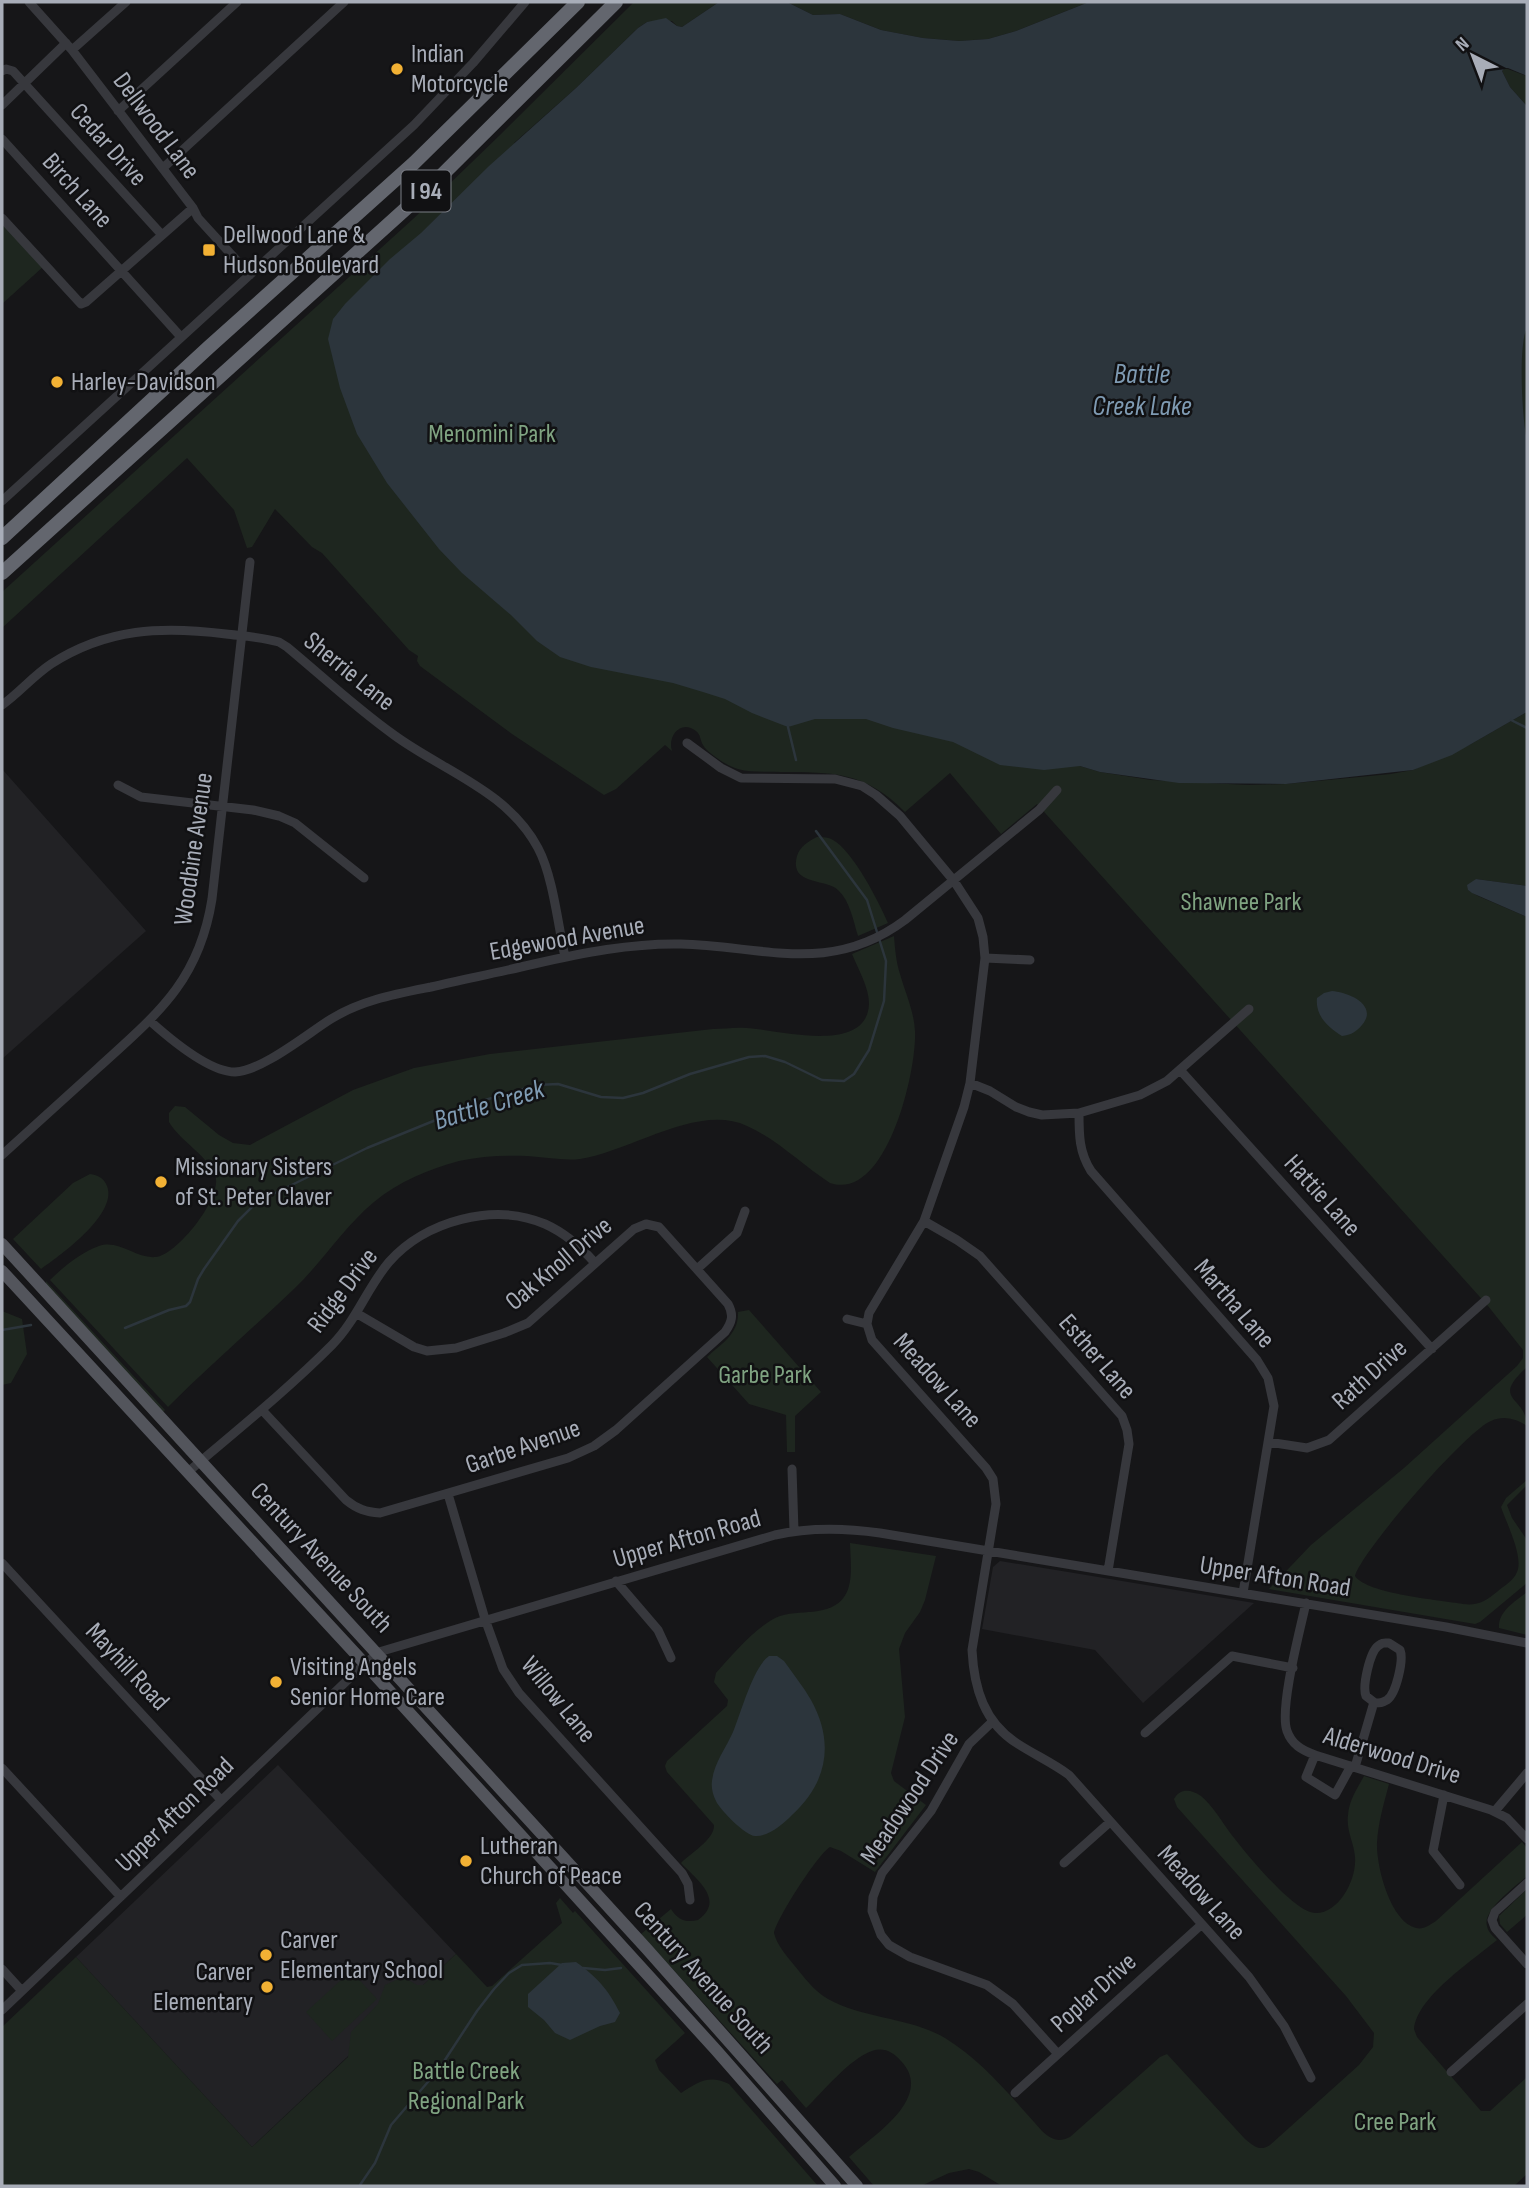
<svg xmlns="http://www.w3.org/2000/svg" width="1529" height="2188" font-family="'Sofia Sans Condensed',sans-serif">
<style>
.built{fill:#222225}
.green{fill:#1e261f}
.water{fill:#2c353c}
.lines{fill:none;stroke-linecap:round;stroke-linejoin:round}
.stream{stroke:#2c353c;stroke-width:2.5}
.minor{stroke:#37383d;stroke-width:9}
.major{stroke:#53555c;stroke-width:12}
.highway{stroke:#63666e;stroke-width:14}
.poi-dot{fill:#f2b134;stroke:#111113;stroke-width:2.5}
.labels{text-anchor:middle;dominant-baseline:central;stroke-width:5;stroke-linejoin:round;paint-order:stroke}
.shield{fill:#111113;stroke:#7b7e86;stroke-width:2}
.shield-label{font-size:24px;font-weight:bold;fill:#a8adb8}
.poi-label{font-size:26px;fill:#a8adb8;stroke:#111113;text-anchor:start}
.street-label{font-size:26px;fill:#a8adb8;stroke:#111113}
.park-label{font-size:26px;fill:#7fa381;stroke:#111113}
.water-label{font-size:28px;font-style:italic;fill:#7f9bb3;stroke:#111113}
</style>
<rect width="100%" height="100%" fill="#161618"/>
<path class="built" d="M 2,769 L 146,931 L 2,1059 Z
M 1000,1561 L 1074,1573 L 1254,1603 L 1143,1703 L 1095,1650 L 982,1629 L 993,1567 Z
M 278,1765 L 456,1954 L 252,2147 L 76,1957 Z"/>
<path class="green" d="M 634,2 L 719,2 L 682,27 L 677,26 L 672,21 L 647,22 L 638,28 L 576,88 L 514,143 L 1070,766 L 1080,766 L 1100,772 L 1151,780 L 1248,785 L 1286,784 L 1391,774 L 1413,770 L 1471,744 L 1527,712 L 1527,886 L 1476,879 L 1468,890 L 1478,896 L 1527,917 L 1527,1367 C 1489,1401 1527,1396 1527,1426 C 1516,1419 1504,1415 1491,1421 C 1466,1431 1361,1552 1355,1576 C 1367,1594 1440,1600 1463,1604 C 1478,1606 1486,1601 1498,1591 C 1504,1586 1514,1580 1517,1572 C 1524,1557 1506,1522 1501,1507 L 1506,1498 L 1527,1480 L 1527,1485 L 1507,1505 L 1512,1518 L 1527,1540 L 1527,1583 L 1480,1622 L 1475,1624 L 1269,1589 L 1311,1545 L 1404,1468 L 1517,1366 L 1523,1358 L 1523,1350 L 1488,1306 L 1037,804 L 1001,834 L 950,773 L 905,812 C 866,772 833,772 781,772 C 767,771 751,773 738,769 C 729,767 707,753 703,745 C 700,740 701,735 696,731 C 681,719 667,736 672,751 L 665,745 L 616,789 L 604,795 L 512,734 L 420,666 L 417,661 L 418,656 L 409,650 L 322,553 L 312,547 L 275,509 L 252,547 L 247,548 L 234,510 L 187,458 L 2,628 L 2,592 L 413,219 L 500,135 Z
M 787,2 L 1089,2 L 1016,31 L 988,39 L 959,41 L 923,38 L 881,30 L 840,14 L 813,15 Z
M 1505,68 L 1527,76 L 1527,106 L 1510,87 L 1502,71 Z
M 2,218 L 44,266 L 2,304 Z
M 1527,328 L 1527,440 C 1521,419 1517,346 1527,328 Z
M 817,837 C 823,837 828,837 833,840 C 853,851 879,902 888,923 L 858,936 C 853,920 850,901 838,890 C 825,878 789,886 797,856 C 800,846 809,841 817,837 Z
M 894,936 C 895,949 896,961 900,974 C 905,992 914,1011 915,1031 C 917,1070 887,1202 830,1183 C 802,1165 778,1140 747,1126 C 698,1103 632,1151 580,1159 C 563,1161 545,1157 527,1156 C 505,1155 481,1156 459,1161 C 429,1169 398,1182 374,1202 C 344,1227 323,1261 295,1288 C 253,1328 209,1366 168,1407 L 50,1280 C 63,1267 82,1252 99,1246 C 119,1239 136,1259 156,1257 C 177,1255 224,1196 215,1175 C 206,1154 181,1142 169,1122 L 169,1113 L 175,1106 L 185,1107 L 219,1135 L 233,1143 L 250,1145 L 353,1090 L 414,1068 L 490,1054 L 713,1029 C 724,1029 735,1027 746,1028 C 775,1029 867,1056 869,1004 C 869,987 858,969 852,954 Z
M 90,1174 C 98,1175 104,1178 107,1186 C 118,1214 61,1255 41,1269 L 13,1239 L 73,1183 Z
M 46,1281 L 165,1410 L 163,1412 L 46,1285 Z
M 749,1310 L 821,1392 L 795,1416 L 795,1452 L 787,1452 L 786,1415 L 749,1404 L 707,1357 C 721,1344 739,1334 738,1312 Z
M 2,1311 L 22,1319 L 27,1354 L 11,1383 L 2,1385 Z
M 850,1543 L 936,1556 L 925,1600 L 920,1612 L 905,1633 L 899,1649 L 905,1717 L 891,1773 L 894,1781 L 926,1805 L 875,1872 L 841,1851 L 830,1847 C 818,1854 777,1918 774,1933 C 777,1945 786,1955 794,1965 C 804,1977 814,1991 828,1999 C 864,2019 909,2017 945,2038 C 983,2061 1013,2099 1042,2131 C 1051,2139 1058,2143 1070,2137 L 1160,2057 L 1167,2054 L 1245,2139 C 1254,2146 1259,2152 1270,2145 L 1359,2065 L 1373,2047 L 1374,2033 L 1346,1996 L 1177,1807 L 1174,1799 C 1180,1788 1191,1789 1201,1796 C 1213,1806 1222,1822 1231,1834 C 1244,1851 1295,1914 1316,1913 C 1340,1913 1357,1878 1355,1857 C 1354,1842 1346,1831 1348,1815 C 1349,1800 1357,1789 1364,1776 L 1389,1784 C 1384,1803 1378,1823 1377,1843 C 1376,1865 1390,1922 1416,1928 C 1423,1930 1430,1925 1436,1921 L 1522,1842 L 1527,1848 L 1527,1876 C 1516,1886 1482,1910 1487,1926 C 1488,1932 1493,1936 1497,1940 C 1472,1961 1417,1997 1414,2029 L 1417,2037 L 1481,2111 L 1490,2111 L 1527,2077 L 1527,2174 L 1514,2186 L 1002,2186 L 979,2172 L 969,2169 L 949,2173 L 921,2186 L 874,2186 L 849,2157 C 874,2135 935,2097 901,2061 C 893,2052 884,2047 872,2051 C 849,2059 824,2091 806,2108 L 782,2080 L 777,2084 L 641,1934 L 671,1909 C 678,1920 686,1923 698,1920 C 726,1900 696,1879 681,1863 C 691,1853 715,1839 714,1825 L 667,1772 L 665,1766 L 667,1761 L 727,1706 L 728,1700 L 714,1682 L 716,1673 C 732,1655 758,1624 780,1616 C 793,1612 806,1613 818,1611 C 857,1605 851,1573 850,1543 Z
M 1527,1592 L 1527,1635 L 1499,1628 C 1498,1611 1515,1602 1527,1592 Z
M 1527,1889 L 1527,1915 L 1507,1932 L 1500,1924 L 1499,1916 Z
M 560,1898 L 573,1913 L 575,1911 L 685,2033 L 655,2060 L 659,2070 L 681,2093 C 698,2082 709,2074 729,2084 L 818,2186 L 2,2186 L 2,2027 L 76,1957 L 252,2147 L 348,2057 L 351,2032 L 378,2004 L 385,1985 L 403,1977 L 417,1985 L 423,1985 L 456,1954 L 487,1987 L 492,1986 L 562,1923 L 556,1903 Z
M 351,1971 L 377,1999 L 332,2041 L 306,2012 Z"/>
<path class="water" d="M 719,2 L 787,2 L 813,15 L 840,14 L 881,30 L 923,38 L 959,41 L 988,39 L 1016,31 L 1089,2 L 1527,2 L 1527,76 L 1508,68 L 1505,68 L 1502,71 L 1510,87 L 1527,106 L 1527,328 C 1518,345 1522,419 1527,440 L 1527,712 L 1452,755 L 1413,770 L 1286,784 L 1179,783 L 1100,772 L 1080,766 L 1044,770 L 1000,765 L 953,742 L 893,728 L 866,719 L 815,719 L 788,727 L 752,713 L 725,699 L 703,692 L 673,683 L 591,667 L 560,657 L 537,641 L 511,615 L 462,573 L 439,549 L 387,483 L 357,434 L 340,388 L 328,339 L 333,319 L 345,304 L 390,259 L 421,233 L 489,166 L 576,88 L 638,28 L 647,22 L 666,18 L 677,26 L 682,27 Z
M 1476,879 L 1527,886 L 1527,917 L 1472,893 L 1468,890 L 1467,885 Z
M 1332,991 C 1348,992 1379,1005 1362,1025 C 1356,1032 1351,1035 1342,1036 C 1328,1027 1315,1016 1317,998 L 1324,993 Z
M 769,1656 L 777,1656 L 784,1661 C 793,1674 803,1686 811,1700 C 835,1743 827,1783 792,1815 C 783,1824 768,1837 755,1836 C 746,1836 720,1810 716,1801 C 713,1795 711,1788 712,1781 C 714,1763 726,1748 733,1732 C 741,1713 753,1667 769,1656 Z
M 576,1962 C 597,1977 608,1989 620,2013 L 615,2022 L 600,2026 L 570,2040 L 555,2033 L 544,2020 L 528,2007 L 528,1994 L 562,1963 Z"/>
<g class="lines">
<path class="stream" d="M 1511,720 L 1527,728
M 788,727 L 796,760
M 125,1328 L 169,1310 L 186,1306 L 190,1302 L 198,1279 L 204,1269 L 238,1221 L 257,1202 L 367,1148 L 485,1100 L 537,1085 L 558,1084 L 601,1097 L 623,1098 L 643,1093 L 690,1074 L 749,1057 L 765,1056 L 785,1062 L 822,1080 L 844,1081 L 854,1074 L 869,1050 L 884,1001 L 886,961 L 867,900 L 816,831
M 2,1330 L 31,1325
M 583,1968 L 605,1970 L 621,1968
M 360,2185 L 375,2163 L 391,2125 L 439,2069 L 477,2011 L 494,1989 L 509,1973 L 522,1965 L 550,1963 L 562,1965"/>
<path class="minor" d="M 29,2 L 72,50 L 193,208 L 198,218 L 250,275
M 72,50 L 126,2
M 2,71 L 6,69 L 13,71 L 162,235
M 2,105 L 66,43
M 118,111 L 237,2
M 2,139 L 181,337
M 163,168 L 344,2
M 2,218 L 81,304 L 86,302 L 193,208
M 2,501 L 414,125 L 473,63 L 525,2
M 2,705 C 19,693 33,676 51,664 C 107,628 162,626 226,634 C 243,636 262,637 279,642 L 287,647 C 322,676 356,708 394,735 C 443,771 508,791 538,848 C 553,876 558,925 565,957
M 687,743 L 721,768 L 741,778 L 835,779 L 862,786 L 876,795 L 900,816 L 954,881 L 978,918 L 983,937 L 985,958 L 970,1083 L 964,1107 L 924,1221 L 869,1313 L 867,1324 L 872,1340 L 986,1468 L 993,1479 L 996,1504 L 972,1650 C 974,1688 984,1723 1018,1744 C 1035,1755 1053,1763 1069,1775 L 1249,1977 L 1284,2026 L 1311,2078
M 118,785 L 141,797 L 253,810 L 279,816 L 295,823 L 364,878
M 985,958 L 1030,960
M 150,1021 C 169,1038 209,1072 235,1072 C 262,1071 307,1034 331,1019 C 362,1000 396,994 431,987 C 466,979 500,972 534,964 C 582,953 631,943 681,944 C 763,946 830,976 905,920 L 1039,810 L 1057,790
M 1181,1071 L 1432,1349
M 970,1083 L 990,1091 L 1016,1107 L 1029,1112 L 1042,1115 L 1079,1113 L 1140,1095 L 1167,1081 L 1249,1009
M 1079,1113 C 1079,1135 1079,1152 1091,1171 L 1257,1360 L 1268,1378 L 1274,1406 L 1243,1593
M 2,1155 C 34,1126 66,1097 98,1068 C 156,1015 199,982 212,899 L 250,562
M 924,1221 L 957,1240 L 980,1256 L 1122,1416 L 1127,1430 L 1129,1444 L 1108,1571
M 697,1269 L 737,1233 L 745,1211
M 847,1319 L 867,1324
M 262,1410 L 346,1500 C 357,1509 366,1512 380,1513 L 568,1458 L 594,1446 L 616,1430 L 725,1332 C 732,1322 734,1315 728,1304 L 659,1227 L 646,1224 L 634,1229 L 528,1323 L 504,1333 L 456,1348 L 427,1351 L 414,1347 L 356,1313
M 1268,1442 L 1307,1448 L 1329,1440 L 1486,1300
M 792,1469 L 794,1531
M 188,1472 C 236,1431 286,1391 332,1345 C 356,1321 367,1288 389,1262 C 425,1221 494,1202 545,1224 C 565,1233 581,1247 595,1263
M 448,1494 L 485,1619 L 503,1669 L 519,1693 L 682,1873 L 688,1884 L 690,1900
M 2,1563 L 221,1800
M 616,1581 L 658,1630 L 671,1658
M 1306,1603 C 1300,1630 1279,1709 1287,1731 C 1292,1745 1302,1750 1315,1755 L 1491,1810 L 1507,1818 L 1527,1839
M 1389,1643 L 1400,1650 C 1404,1660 1396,1694 1387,1700 C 1382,1703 1380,1703 1375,1703 L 1366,1696 C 1362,1686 1370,1652 1378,1646 C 1383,1642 1384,1643 1389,1643 Z
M 992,1722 L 969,1744 L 931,1811 L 882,1873 L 873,1897 L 872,1911 L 881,1935 L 889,1945 L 910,1957 L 987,1985 L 1013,2004 L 1058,2054
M 1145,1733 L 1232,1656 L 1293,1668
M 1315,1755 L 1306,1777 L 1335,1795 L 1351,1766
M 1355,1767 L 1374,1702
M 2,1768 L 120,1896
M 1444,1795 L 1433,1851 L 1460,1885
M 1495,1811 L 1527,1773
M 1064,1863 L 1110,1822
M 1527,1883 L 1495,1912 L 1492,1920 L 1495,1928 L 1527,1964
M 2,1969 L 22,1991
M 2,2010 L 356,1672 L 379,1652 L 775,1535 C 810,1527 845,1528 880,1533 L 1446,1627 L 1527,1643
M 1451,2072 L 1527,2004
M 1015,2093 L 1201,1925"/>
<path class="major" d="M 2,1244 L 646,1948 L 857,2186
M 2,1271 L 365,1664 L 716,2050 L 835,2186"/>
<path class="highway" d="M 2,538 L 209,347 L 414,163 L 578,2
M 2,573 L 432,185 L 616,2"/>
</g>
<g class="poi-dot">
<circle cx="397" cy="69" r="7"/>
<rect x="202" y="243" width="14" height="14" rx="3.5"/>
<circle cx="57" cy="382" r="7"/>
<circle cx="161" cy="1182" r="7"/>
<circle cx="276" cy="1682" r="7"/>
<circle cx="466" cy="1861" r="7"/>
<circle cx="266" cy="1955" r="7"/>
<circle cx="267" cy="1987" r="7"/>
</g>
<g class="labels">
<rect class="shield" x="401.5" y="170.5" width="49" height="41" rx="5"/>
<g class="shield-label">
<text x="426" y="191">I 94</text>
</g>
<g class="poi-label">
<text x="411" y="54">Indian<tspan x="411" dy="30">Motorcycle</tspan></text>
<text x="223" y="235">Dellwood Lane &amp;<tspan x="223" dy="30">Hudson Boulevard</tspan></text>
<text x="71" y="382">Harley-Davidson</text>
<text x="175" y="1167">Missionary Sisters<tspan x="175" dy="30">of St. Peter Claver</tspan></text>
<text x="290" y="1667">Visiting Angels<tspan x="290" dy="30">Senior Home Care</tspan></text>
<text x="480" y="1846">Lutheran<tspan x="480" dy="30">Church of Peace</tspan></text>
<text x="280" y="1940">Carver<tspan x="280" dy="30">Elementary School</tspan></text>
<text x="253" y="1972" text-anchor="end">Carver<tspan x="253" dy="30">Elementary</tspan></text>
</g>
<g class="street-label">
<text transform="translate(156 126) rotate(53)">Dellwood Lane</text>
<text transform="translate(108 145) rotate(48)">Cedar Drive</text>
<text transform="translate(77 191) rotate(48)">Birch Lane</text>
<text transform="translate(349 672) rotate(39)">Sherrie Lane</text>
<text transform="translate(194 849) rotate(-82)">Woodbine Avenue</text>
<text transform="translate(567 939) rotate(-10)">Edgewood Avenue</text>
<text transform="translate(1322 1196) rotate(48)">Hattie Lane</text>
<text transform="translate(559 1264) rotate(-40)">Oak Knoll Drive</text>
<text transform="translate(343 1291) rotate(-53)">Ridge Drive</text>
<text transform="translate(1234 1304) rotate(49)">Martha Lane</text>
<text transform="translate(1097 1357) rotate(49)">Esther Lane</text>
<text transform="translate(1370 1375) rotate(-42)">Rath Drive</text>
<text transform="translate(937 1381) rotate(48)">Meadow Lane</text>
<text transform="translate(523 1447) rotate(-19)">Garbe Avenue</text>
<text transform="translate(687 1539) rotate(-16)">Upper Afton Road</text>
<text transform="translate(321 1558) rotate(47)">Century Avenue South</text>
<text transform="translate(1275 1577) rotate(9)">Upper Afton Road</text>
<text transform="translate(127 1667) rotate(47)">Mayhill Road</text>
<text transform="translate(558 1700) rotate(51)">Willow Lane</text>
<text transform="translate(1392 1756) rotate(17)">Alderwood Drive</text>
<text transform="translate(910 1798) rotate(-56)">Meadowood Drive</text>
<text transform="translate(175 1815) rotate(-44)">Upper Afton Road</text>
<text transform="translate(1201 1893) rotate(48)">Meadow Lane</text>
<text transform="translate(703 1978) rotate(48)">Century Avenue South</text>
<text transform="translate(1094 1993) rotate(-42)">Poplar Drive</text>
</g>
<g class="park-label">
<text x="492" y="434">Menomini Park</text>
<text x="1241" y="902">Shawnee Park</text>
<text x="765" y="1375">Garbe Park</text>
<text x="466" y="2071">Battle Creek<tspan x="466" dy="30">Regional Park</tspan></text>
<text x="1395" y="2122">Cree Park</text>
</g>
<g class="water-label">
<text x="1142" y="374">Battle<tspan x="1142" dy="32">Creek Lake</tspan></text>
<text transform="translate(489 1105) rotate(-17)">Battle Creek</text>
</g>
</g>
<rect width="1529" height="2188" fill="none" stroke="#a8adb8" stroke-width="7"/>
<g transform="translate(1473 56) rotate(318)" stroke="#111113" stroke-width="5" paint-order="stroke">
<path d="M0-5L12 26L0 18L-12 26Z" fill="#a8adb8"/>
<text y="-10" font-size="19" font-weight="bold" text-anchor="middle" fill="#a8adb8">N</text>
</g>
</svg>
